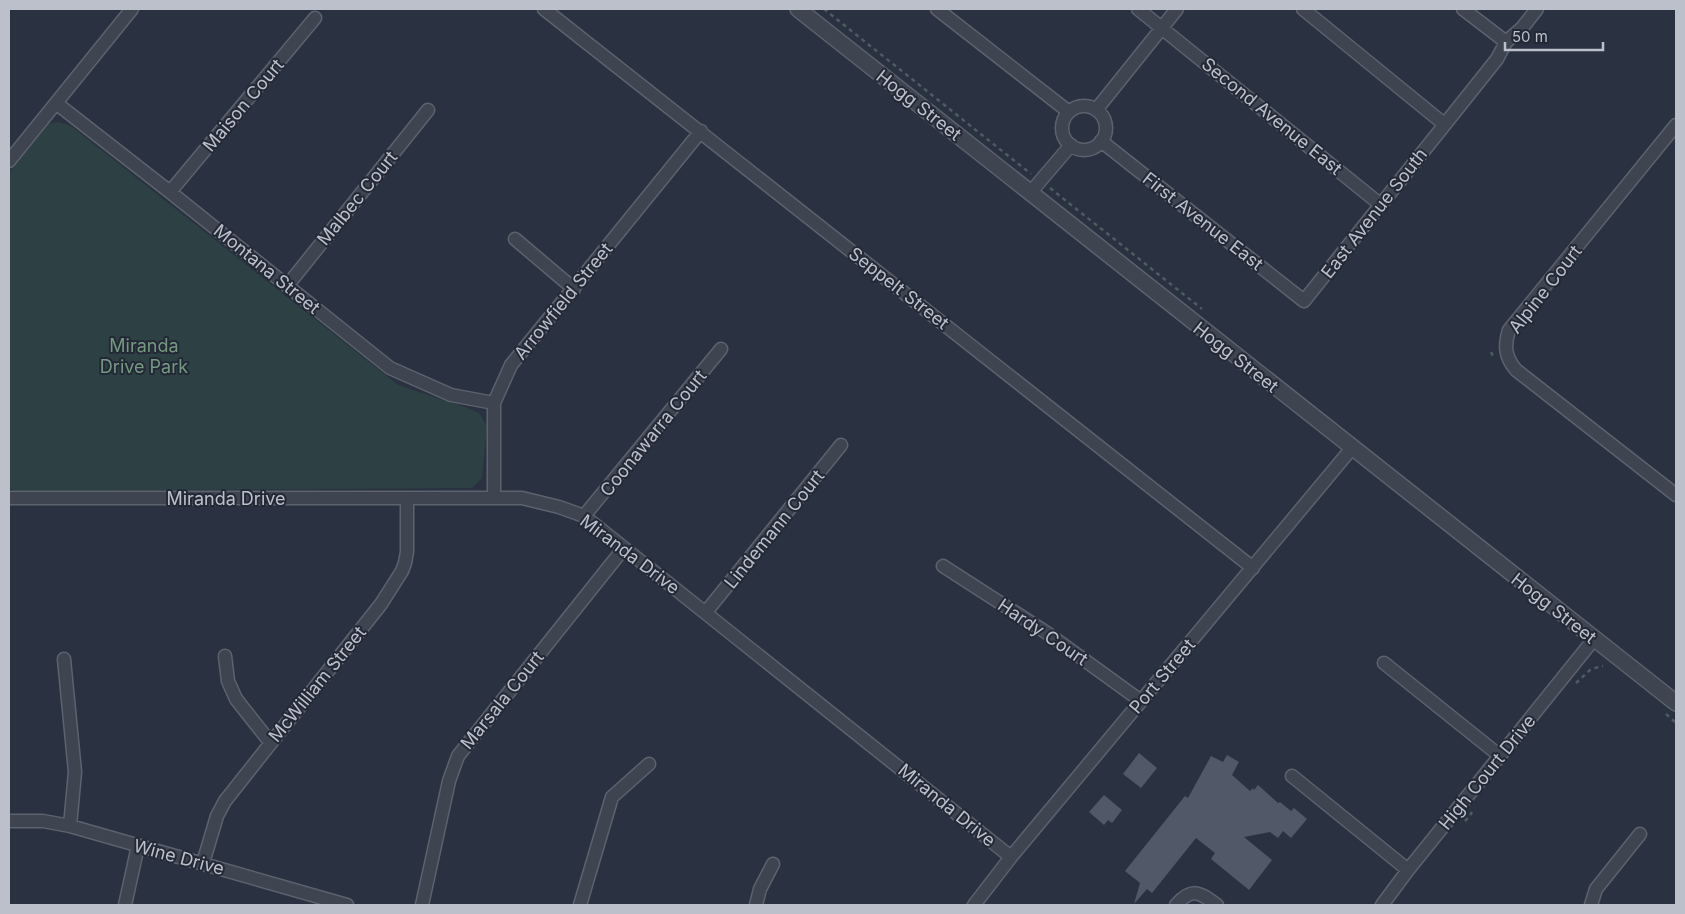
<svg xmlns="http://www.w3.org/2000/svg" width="1685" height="914" font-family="Inter,sans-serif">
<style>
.green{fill:#2d4043}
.building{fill:#515969}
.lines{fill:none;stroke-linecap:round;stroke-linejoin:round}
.minor-casing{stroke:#5c626e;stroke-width:15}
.tertiary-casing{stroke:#5c626e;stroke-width:18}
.path{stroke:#4d5c61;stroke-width:2.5;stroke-dasharray:4 4;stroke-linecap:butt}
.minor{stroke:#3e4551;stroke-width:12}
.tertiary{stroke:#3e4551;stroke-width:15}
.labels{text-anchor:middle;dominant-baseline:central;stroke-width:4;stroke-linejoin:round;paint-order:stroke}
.street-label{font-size:18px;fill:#bbc0cb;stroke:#232936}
.park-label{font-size:18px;fill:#759980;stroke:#232936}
</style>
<rect width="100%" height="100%" fill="#2a3241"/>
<path class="green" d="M 59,122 L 71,126 L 398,385 L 470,409 L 479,413 L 487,426 L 482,478 L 472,488 L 18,491 L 9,488 L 9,173 L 49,124 Z"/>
<path class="building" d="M 1139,753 L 1157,768 L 1141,788 L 1123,774 Z
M 1227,755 L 1239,762 L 1232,775 L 1250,791 L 1253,788 L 1254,790 L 1258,785 L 1278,803 L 1280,802 L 1291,811 L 1294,808 L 1307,819 L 1291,838 L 1283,831 L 1278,838 L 1270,832 L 1244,837 L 1272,860 L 1249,890 L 1211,859 L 1215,853 L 1196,838 L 1152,893 L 1147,889 L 1134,904 L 1140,883 L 1125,871 L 1185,796 L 1188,798 L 1211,756 L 1223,762 Z
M 1104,795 L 1122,810 L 1112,823 L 1108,820 L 1104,825 L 1089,812 Z"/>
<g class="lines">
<defs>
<path id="minor" d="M 544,9 L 1253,568
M 937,9 L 1069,112
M 1138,9 L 1381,205
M 1303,9 L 1444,124
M 1463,9 L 1506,42
M 56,103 L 170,192 L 390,368 L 451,395 L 494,403
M1062 128a22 22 0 1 1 44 0a22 22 0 1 1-44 0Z
M 1096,110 L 1177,9
M 1676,125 L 1509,330 C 1504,346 1505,357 1516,370 L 1676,495
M 1101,141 L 1304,301 L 1497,59 L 1506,42 L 1522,28 L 1537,9
M 9,161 L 132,9
M 170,192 L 315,18
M 1030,193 L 1071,145
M 515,239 L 574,289
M 287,286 L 428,110
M 494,497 L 494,403 L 511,365 L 701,131
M 9,498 L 522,498 L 559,507 L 584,516 L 1011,857
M 584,516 L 721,349
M 943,566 L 1047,633 L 1141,701
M 706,612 L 841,445
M 225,656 L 228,681 L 236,699 L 270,742
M 64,659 L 75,772 L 70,826
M 1384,663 L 1500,756
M 1292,776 L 1408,870
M 9,821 L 43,821 L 70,826 L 347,905
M 203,863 L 217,816 L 225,801 L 381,604 L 402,571 L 405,563 L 407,552 L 407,499
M 125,905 L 138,846
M 422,905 L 449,781 L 458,756 L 624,548
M 580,905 L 612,797 L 649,764
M 756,905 L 760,889 L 773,864
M 974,905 L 1011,857 L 1352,448
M 1176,905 C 1192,887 1199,892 1217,905
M 1382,905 L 1408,870 L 1594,639
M 1591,905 L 1596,889 L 1640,834"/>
<path id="tertiary" d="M 798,9 L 1676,703"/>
</defs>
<use href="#minor" class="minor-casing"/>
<use href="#tertiary" class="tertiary-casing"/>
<path class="path" d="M 824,9 L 1031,174
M 1050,188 L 1202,309
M 1491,352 L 1494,358
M 1576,683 L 1591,669 L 1603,666
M 1666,714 L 1676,723
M 1465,821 L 1469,817 L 1472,812"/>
<use href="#minor" class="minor"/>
<use href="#tertiary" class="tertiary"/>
</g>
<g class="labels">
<g class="street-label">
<text transform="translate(243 105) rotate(-50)">Maison Court</text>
<text transform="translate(919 105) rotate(38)">Hogg Street</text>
<text transform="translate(1272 116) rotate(39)">Second Avenue East</text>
<text transform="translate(357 198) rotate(-51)">Malbec Court</text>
<text transform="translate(1374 213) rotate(-52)">East Avenue South</text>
<text transform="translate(1203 221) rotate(38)">First Avenue East</text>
<text transform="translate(267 269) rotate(39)">Montana Street</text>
<text transform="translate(899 288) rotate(38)">Seppelt Street</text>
<text transform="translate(1545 289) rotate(-52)">Alpine Court</text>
<text transform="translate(563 301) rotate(-51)">Arrowfield Street</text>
<text transform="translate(1236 357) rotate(38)">Hogg Street</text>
<text transform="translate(653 433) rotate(-51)">Coonawarra Court</text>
<text x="226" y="498">Miranda Drive</text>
<text transform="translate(774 529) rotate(-51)">Lindemann Court</text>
<text transform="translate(630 554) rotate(37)">Miranda Drive</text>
<text transform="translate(1554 608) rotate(38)">Hogg Street</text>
<text transform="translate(1043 632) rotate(34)">Hardy Court</text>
<text transform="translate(1162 676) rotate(-50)">Port Street</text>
<text transform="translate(317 684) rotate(-51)">McWilliam Street</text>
<text transform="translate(502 700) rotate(-51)">Marsala Court</text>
<text transform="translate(1487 772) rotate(-51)">High Court Drive</text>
<text transform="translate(947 805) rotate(39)">Miranda Drive</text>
<text transform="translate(179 857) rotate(15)">Wine Drive</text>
</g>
<g class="park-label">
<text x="144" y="345">Miranda<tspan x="144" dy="21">Drive Park</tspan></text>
</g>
</g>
<rect width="1685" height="914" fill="none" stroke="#bbc0cb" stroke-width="20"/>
<path d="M1505 42v8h98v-8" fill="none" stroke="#bbc0cb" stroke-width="2.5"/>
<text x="1512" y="42" font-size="15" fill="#bbc0cb" stroke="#232936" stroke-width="4" paint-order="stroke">50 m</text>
</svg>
